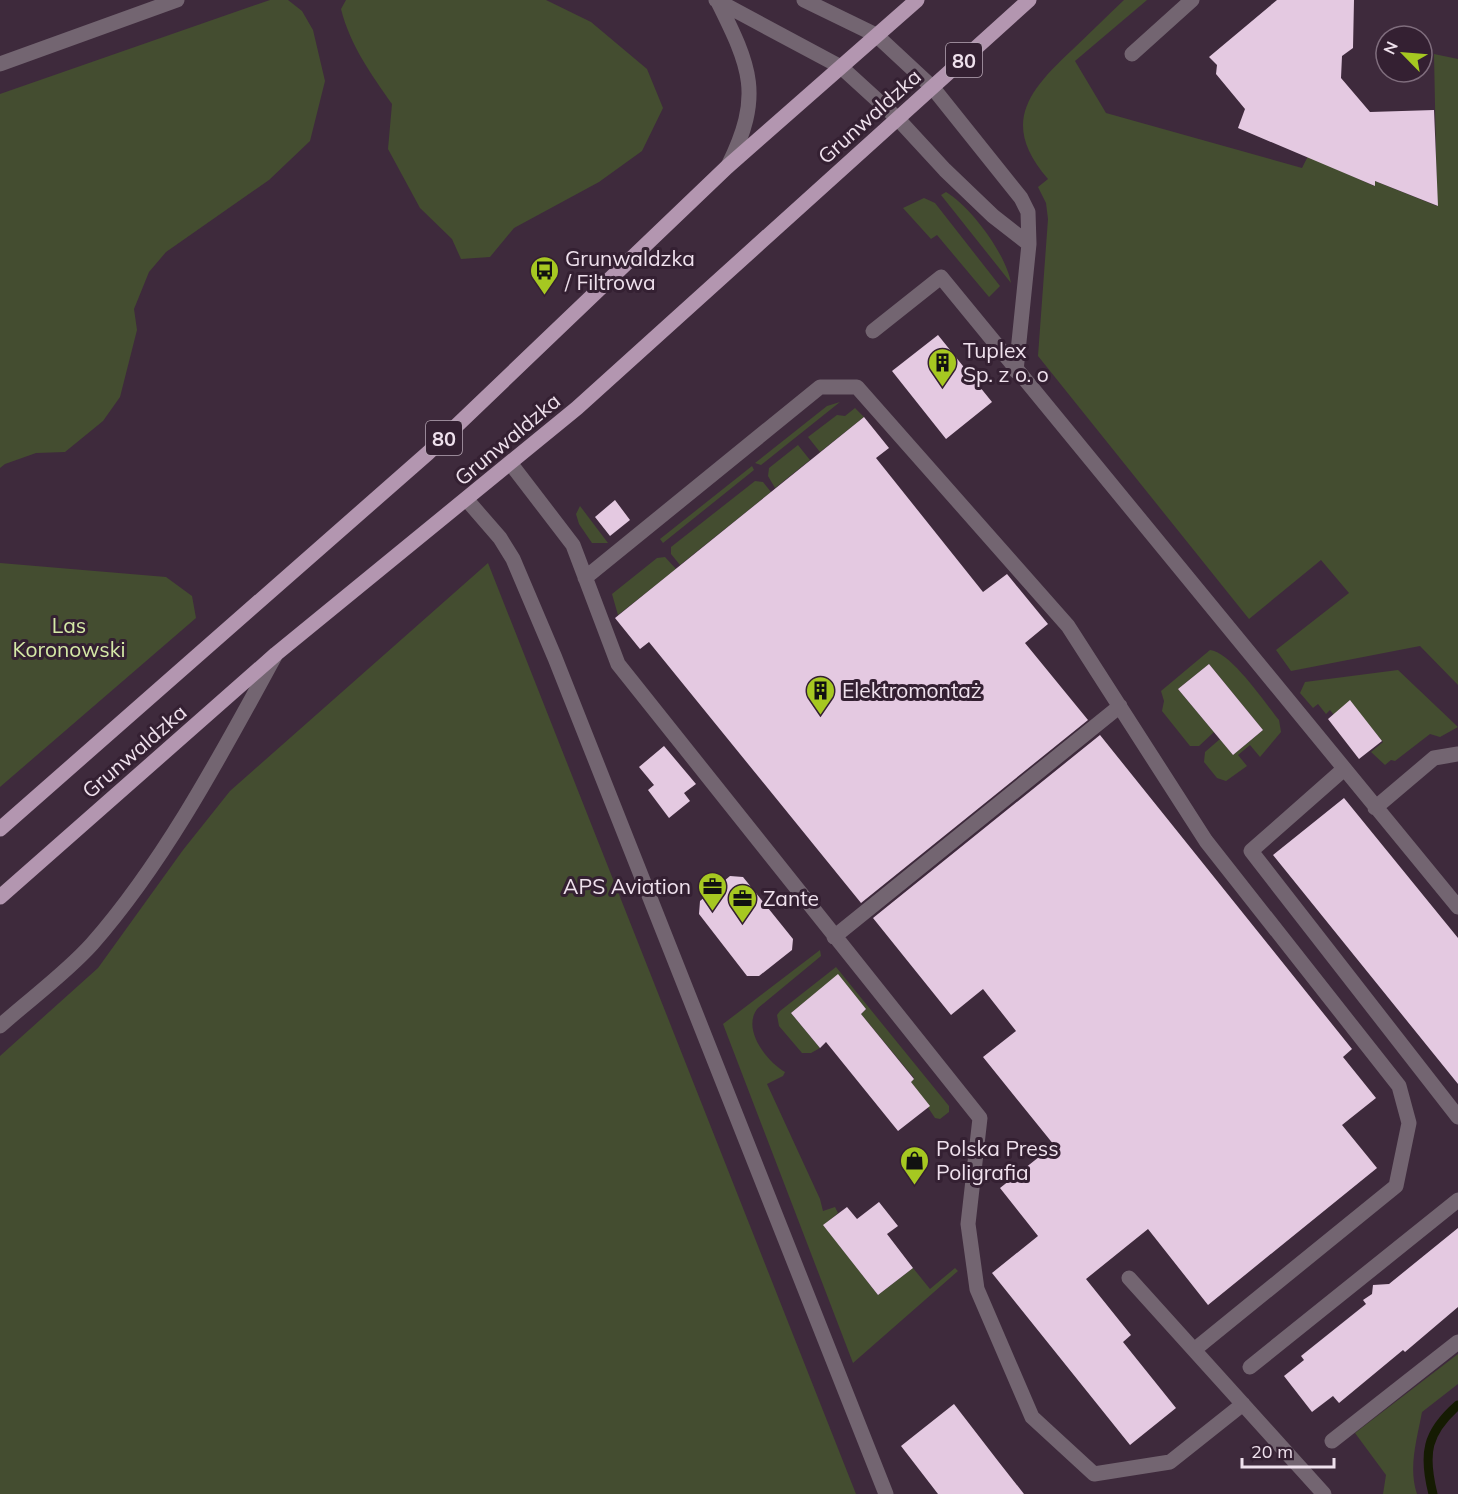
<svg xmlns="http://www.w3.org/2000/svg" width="1458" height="1494" font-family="Mulish,sans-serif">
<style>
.green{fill:#444d30}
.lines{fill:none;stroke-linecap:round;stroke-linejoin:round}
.stream{stroke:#151b02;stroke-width:9}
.building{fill:#e4c9e1}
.minor{stroke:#736571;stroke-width:15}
.major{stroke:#b396b0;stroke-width:15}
.labels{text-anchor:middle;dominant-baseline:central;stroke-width:6;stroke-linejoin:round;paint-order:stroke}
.shield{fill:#342032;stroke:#b7a7b5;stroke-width:1.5}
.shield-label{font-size:20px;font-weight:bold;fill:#efe1ed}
.street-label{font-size:21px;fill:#efe1ed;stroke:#342032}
.poi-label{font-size:21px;fill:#efe1ed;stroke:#342032;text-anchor:start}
.park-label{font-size:21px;fill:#d4e8a6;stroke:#342032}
</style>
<rect width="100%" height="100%" fill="#3e2a3c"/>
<path class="green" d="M 270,0 L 288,0 L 302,11 L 313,30 L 325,81 L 310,141 L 269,180 L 166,252 L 149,272 L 134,309 L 137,330 L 120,397 L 103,421 L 65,452 L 36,453 L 5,464 L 0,468 L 0,94 Z
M 346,0 L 546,0 L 591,22 L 647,69 L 663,108 L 642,151 L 599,182 L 514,228 L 490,257 L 461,259 L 452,239 L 420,208 L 388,149 L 392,104 C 371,74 350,45 341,9 Z
M 1124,0 L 1147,0 L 1075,61 L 1106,113 L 1302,168 L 1308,156 L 1374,186 L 1375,181 L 1437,206 L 1434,54 L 1458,59 L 1458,685 L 1420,646 L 1291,671 L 1276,650 L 1349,593 L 1321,560 L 1249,619 L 1038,356 L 1048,219 L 1046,203 L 1038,187 L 1048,179 C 1001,125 1027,92 1071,51 C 1089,34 1106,17 1124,0 Z
M 946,192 C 971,207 1006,254 1011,283 L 941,195 Z
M 924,198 L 935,203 L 1000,286 L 989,297 L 937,235 L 931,239 L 903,208 Z
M 840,402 L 761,465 L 755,463 L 827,406 Z
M 855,408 L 864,417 L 820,452 L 808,437 L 837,415 L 845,416 Z
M 798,445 L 810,460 L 775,488 L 768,476 L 769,468 Z
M 752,466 L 754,470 L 663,543 L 660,539 Z
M 755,481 L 763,482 L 771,492 L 680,565 L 671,554 L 671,547 Z
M 580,506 L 608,543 L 592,543 L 579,524 L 576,514 Z
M 665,557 L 676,569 L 618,615 L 612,594 L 657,558 Z
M 0,563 L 166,577 L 192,596 L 196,618 L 0,787 Z
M 488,563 L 856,1494 L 0,1494 L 0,1056 L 98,968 L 183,850 L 230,791 Z
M 1210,650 C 1231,652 1265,703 1279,720 L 1281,732 L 1260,757 L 1250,745 L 1238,755 L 1247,766 L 1226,781 L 1217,778 L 1204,762 L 1205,752 L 1220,739 L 1233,755 L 1263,730 L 1209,664 L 1178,689 L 1214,732 L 1199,746 L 1190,746 L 1162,711 L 1164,701 L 1161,691 Z
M 1398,670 L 1458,727 L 1440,737 L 1430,734 L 1395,761 L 1391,760 L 1385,765 L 1371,752 L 1383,742 L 1350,702 L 1334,715 L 1330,710 L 1326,714 L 1318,704 L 1313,708 L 1300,693 L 1305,682 Z
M 820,950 L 821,956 L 758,1008 C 741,1028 766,1061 785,1072 L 783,1076 L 767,1084 L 820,1199 L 823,1211 L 835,1207 L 838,1213 L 824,1225 L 878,1295 L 913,1268 L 930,1289 L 955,1268 L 958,1271 L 853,1363 L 723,1024 Z
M 836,967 L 949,1106 L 949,1112 L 940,1119 L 935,1118 L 911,1082 L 914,1078 L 861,1014 L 866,1009 L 838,975 L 791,1013 L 820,1048 L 811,1053 L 802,1053 L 779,1026 L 777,1015 L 780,1011 Z
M 1458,1354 L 1458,1384 L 1422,1412 C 1417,1439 1408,1468 1417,1494 L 1383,1494 L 1386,1475 L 1355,1433 Z"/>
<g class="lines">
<path class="stream" d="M 1433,1494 C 1423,1454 1426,1433 1458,1405"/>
</g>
<path class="building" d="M 1277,0 L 1354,0 L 1353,48 L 1342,56 L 1341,78 L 1370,112 L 1434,110 L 1438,206 L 1375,181 L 1375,186 L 1238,128 L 1245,109 L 1216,74 L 1217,65 L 1209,57 Z
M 938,335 L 992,402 L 946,439 L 892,371 Z
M 864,417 L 889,448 L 876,458 L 983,592 L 1007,574 L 1048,624 L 1025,643 L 1088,720 L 861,903 L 649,642 L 640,649 L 615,618 Z
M 615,500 L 630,520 L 610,536 L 595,517 Z
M 1209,664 L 1263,730 L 1233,755 L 1178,689 Z
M 1350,700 L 1382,741 L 1359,759 L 1328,719 Z
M 1100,735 L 1352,1049 L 1343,1057 L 1376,1098 L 1342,1125 L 1377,1168 L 1208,1305 L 1148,1229 L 1086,1279 L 1131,1335 L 1123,1342 L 1176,1408 L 1130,1445 L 992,1273 L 1038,1236 L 1000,1188 L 1054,1145 L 983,1057 L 1016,1031 L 983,989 L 951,1015 L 873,918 Z
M 664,746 L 696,784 L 684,793 L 690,801 L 669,818 L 648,790 L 654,785 L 639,767 Z
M 1344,798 L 1458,938 L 1458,1084 L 1273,855 Z
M 730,876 L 743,877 L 793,939 L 792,950 L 759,976 L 747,976 L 699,914 L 700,901 Z
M 838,974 L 866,1009 L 861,1014 L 914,1079 L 911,1082 L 930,1106 L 898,1131 L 826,1042 L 820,1048 L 791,1013 Z
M 879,1202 L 898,1226 L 887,1234 L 913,1268 L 878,1295 L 823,1225 L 847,1207 L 857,1219 Z
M 1458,1228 L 1458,1307 L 1405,1352 L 1403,1350 L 1339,1403 L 1333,1396 L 1312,1412 L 1284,1376 L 1304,1360 L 1301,1356 L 1366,1304 L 1363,1300 L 1372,1294 L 1373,1285 L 1389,1284 Z
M 954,1404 L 998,1461 L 1024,1494 L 938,1494 L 901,1446 Z"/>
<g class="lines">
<path class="minor" d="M 716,0 L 841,67 L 898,119 L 945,170 L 993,216 L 1029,244
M 717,0 C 751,68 763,95 728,166
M 804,0 L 876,35 L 933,88 L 1021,198 L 1028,212 L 1029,244 L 1016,371
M 1132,54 L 1192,0
M 0,64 L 177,0
M 873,331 L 941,277 L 1458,907
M 511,464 L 573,545 L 618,664 L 980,1118 L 968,1224 L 977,1289 L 1032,1417 L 1094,1474 L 1170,1462 L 1243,1404
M 467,500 L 500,538 L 513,559 L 555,658 L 886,1494
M 585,578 L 820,387 L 857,387 L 1068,626 L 1206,841 L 1399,1086 L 1409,1123 L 1396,1186 L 1194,1350
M 1344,769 L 1251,851 L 1458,1117
M 1375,808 L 1434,758 L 1458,754
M 834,937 L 1120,706
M 0,1026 C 30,999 65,974 92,944 C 165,861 222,753 275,656
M 1129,1278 L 1324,1494
M 1250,1367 L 1458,1200
M 1332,1441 L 1458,1342"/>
<path class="major" d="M 0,829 L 428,453 L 727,167 L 917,0
M 0,897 L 276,654 L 577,408 L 1029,0"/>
</g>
<defs>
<symbol id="bus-pin" viewBox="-11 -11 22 30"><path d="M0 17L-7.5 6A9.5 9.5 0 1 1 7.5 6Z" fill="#a6c821" stroke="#342032"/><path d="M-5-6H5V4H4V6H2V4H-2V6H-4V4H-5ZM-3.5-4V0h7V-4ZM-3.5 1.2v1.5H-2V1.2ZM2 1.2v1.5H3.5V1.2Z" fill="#111"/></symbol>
<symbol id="building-pin" viewBox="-11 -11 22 30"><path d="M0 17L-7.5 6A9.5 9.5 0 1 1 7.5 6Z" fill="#a6c821" stroke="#342032"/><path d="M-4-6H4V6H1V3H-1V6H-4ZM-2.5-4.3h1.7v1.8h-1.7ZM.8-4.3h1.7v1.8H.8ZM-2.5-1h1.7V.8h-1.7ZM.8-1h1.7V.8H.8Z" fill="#111"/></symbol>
<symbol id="office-pin" viewBox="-11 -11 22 30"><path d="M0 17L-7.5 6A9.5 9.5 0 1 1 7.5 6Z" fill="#a6c821" stroke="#342032"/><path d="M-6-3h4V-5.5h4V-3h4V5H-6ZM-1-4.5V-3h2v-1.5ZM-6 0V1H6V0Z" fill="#111"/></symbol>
<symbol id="shop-pin" viewBox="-11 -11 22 30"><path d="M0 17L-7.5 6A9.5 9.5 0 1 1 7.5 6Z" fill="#a6c821" stroke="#342032"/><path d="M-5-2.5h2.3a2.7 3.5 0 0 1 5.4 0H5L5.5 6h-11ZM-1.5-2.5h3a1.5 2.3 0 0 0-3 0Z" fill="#111"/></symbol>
</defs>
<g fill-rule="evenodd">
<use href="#bus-pin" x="528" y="254" width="33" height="45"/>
<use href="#building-pin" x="926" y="346" width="33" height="45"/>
<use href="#building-pin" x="804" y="674" width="33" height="45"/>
<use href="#office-pin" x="696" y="870" width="33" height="45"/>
<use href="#office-pin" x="726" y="882" width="33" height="45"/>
<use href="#shop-pin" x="898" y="1144" width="33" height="45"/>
</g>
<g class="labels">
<g class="shield">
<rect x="946" y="43" width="36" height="34" rx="4.5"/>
<rect x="426" y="421" width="36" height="34" rx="4.5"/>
</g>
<g class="shield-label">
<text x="964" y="60">80</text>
<text x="444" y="438">80</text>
</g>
<g class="street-label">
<text transform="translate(869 116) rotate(-42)">Grunwaldzka</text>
<text transform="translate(507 439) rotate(-40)">Grunwaldzka</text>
<text transform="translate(134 751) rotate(-41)">Grunwaldzka</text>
</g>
<g class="poi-label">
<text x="565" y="258">Grunwaldzka<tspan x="565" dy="24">/ Filtrowa</tspan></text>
<text x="963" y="350">Tuplex<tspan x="963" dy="24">Sp. z o. o</tspan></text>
<text x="842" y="690">Elektromontaż</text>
<text x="691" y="886" text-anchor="end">APS Aviation</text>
<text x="763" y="898">Zante</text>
<text x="936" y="1148">Polska Press<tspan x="936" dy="24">Poligrafia</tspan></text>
</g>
<g class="park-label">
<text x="69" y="625">Las<tspan x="69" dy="24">Koronowski</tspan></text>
</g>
</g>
<g transform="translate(1404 54) rotate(295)"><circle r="28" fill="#342032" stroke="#7f6d7d" stroke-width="1.5"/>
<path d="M0-4.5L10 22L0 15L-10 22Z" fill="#a6c821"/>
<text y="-9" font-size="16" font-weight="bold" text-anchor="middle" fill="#efe1ed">N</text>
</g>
<path d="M1242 1458v9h92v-9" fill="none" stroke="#efe1ed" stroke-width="3"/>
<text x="1251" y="1458" font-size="18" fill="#efe1ed" stroke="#342032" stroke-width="4.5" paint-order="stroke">20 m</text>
</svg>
